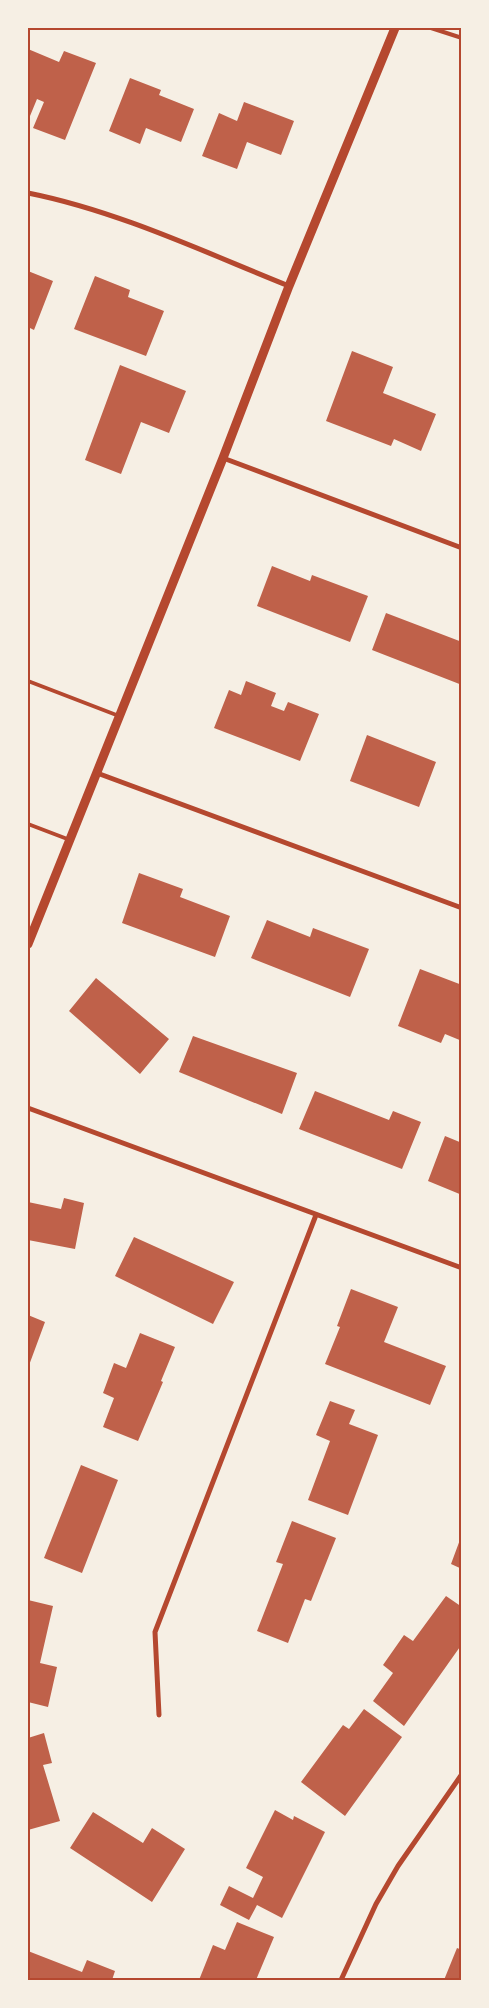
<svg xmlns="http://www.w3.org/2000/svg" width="489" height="2008" font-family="'Fira Sans Condensed',sans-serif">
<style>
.building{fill:#bf614a}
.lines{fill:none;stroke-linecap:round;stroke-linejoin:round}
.service{stroke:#b5482f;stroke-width:4}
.minor{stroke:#b5482f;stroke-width:5}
.tertiary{stroke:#b5482f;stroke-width:9}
.neatline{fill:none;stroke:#b5482f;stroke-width:2}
</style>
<rect width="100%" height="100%" fill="#f6efe4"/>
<path class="building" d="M 28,49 L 59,62 L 64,51 L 96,63 L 65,140 L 33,128 L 44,102 L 37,99 L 30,116 L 28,115 Z
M 130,78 L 161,90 L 159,95 L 194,109 L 181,142 L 146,128 L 140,144 L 109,131 Z
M 244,102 L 294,121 L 281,155 L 247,142 L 237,169 L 202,156 L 219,113 L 237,121 Z
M 28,271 L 53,281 L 34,330 L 28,327 Z
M 95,276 L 130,290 L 128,297 L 164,311 L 146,356 L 74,329 Z
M 352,351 L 393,367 L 383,393 L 436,414 L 421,451 L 394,439 L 391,446 L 326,421 Z
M 120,365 L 186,391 L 169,433 L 141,422 L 121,474 L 85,460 Z
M 272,566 L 310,581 L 312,575 L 368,596 L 350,642 L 257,606 Z
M 386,613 L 462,642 L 462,685 L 372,650 Z
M 246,681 L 276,693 L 271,706 L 284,711 L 288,702 L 319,714 L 300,761 L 214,728 L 229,690 L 241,695 Z
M 367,735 L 436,762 L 419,807 L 350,781 Z
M 139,873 L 183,889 L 180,897 L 230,916 L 215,957 L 122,923 Z
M 267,920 L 310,937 L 313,928 L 369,949 L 350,997 L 251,958 Z
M 420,969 L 462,985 L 462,1041 L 445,1034 L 441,1043 L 398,1026 Z
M 96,978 L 169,1039 L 140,1074 L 69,1011 Z
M 193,1036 L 297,1073 L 282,1114 L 179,1072 Z
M 315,1091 L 389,1120 L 393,1111 L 421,1122 L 402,1169 L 299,1129 Z
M 445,1136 L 462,1143 L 462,1195 L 428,1181 Z
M 64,1198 L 84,1203 L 75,1249 L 28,1240 L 28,1202 L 61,1209 Z
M 134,1237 L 234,1282 L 213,1324 L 115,1276 Z
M 351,1289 L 398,1307 L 384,1342 L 446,1366 L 430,1405 L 325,1364 L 340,1327 L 337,1326 Z
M 28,1315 L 45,1322 L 28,1368 Z
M 140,1333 L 175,1347 L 161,1381 L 163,1382 L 138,1441 L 103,1427 L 114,1398 L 103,1393 L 114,1363 L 126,1368 Z
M 330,1401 L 355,1410 L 349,1424 L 378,1435 L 348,1515 L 308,1500 L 330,1441 L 316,1435 Z
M 81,1465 L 118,1480 L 82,1573 L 44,1558 Z
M 292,1521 L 336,1538 L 311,1601 L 305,1599 L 288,1643 L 257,1631 L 283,1564 L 276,1562 Z
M 461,1537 L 462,1537 L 462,1569 L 451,1564 Z
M 446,1596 L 462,1607 L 462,1644 L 404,1726 L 373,1701 L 393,1673 L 383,1665 L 404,1635 L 413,1641 Z
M 28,1600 L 53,1606 L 40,1663 L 57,1667 L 48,1707 L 28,1702 Z
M 364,1709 L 402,1737 L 345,1816 L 301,1782 L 343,1725 L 349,1729 Z
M 44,1733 L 52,1763 L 43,1765 L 60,1821 L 28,1830 L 28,1738 Z
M 275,1810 L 293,1820 L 294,1816 L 325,1832 L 282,1918 L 257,1905 L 249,1920 L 220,1905 L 229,1886 L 253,1898 L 263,1877 L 246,1868 Z
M 93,1812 L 143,1843 L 152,1828 L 185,1849 L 152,1902 L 70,1848 Z
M 237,1922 L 274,1937 L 256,1980 L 199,1980 L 213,1945 L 225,1950 Z
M 457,1948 L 462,1950 L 462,1980 L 444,1980 Z
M 28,1951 L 82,1972 L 87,1960 L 115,1971 L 112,1980 L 28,1980 Z"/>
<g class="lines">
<path class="service" d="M 431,28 L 462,38
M 28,681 L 119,716
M 28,824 L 70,840"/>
<path class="minor" d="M 28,193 C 118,211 204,252 289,286
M 223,458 L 462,548
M 97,773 L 462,908
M 28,1108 L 462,1268
M 159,1715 L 155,1632 L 316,1215
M 341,1980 L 376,1904 L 398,1866 L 462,1774"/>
<path class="tertiary" d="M 28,944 L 223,458 L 289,286 L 395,28"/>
</g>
<rect width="489" height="2008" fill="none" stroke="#f6efe4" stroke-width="58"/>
<rect x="29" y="29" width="431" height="1950" class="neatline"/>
</svg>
